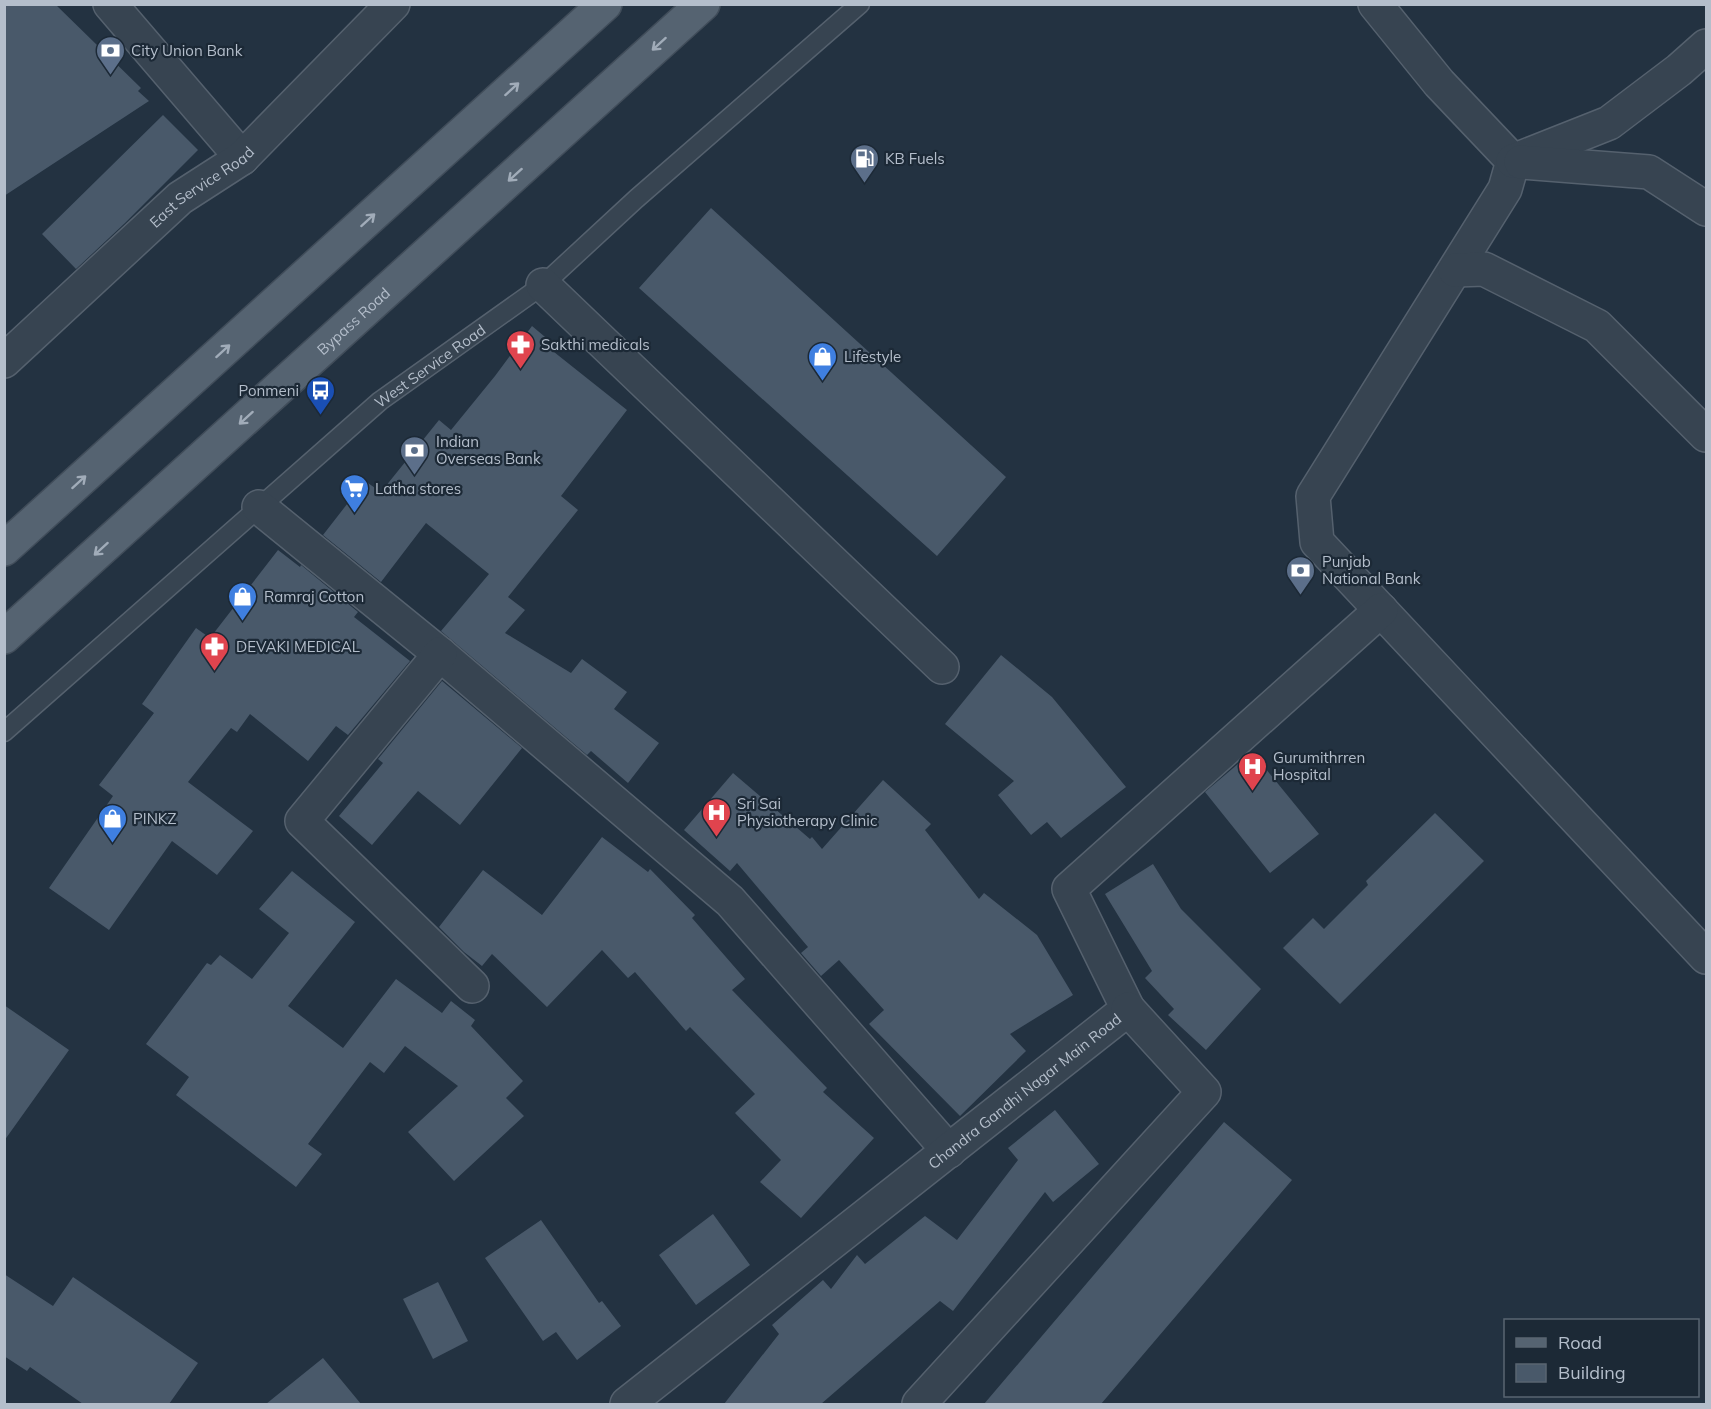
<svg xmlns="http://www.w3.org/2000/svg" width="1711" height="1409" font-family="Mulish,sans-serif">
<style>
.building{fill:#49596a}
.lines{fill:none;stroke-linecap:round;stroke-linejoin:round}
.service-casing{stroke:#55616e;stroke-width:21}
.minor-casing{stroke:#55616e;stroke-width:36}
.tertiary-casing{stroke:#55616e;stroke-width:36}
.primary-casing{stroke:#414d5a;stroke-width:36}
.service{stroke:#374451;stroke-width:18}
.minor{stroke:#374451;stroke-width:33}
.tertiary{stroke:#374451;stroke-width:33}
.primary{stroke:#556371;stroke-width:33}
.oneway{stroke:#a1acb9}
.labels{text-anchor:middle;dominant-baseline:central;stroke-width:4.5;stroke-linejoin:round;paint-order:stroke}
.poi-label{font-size:15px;fill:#b4becb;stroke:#1c2936;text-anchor:start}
.street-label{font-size:15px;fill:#b4becb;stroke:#1c2936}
</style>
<rect width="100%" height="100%" fill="#233241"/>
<path class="building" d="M 4,4 L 55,4 L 141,88 L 138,91 L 149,101 L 4,196 Z
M 163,115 L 198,150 L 125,223 L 76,269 L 42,234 Z
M 711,208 L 1006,477 L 937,556 L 639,288 Z
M 532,326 L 557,347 L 554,352 L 627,410 L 561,496 L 578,510 L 508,597 L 525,610 L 505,633 L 571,673 L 582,659 L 627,692 L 614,709 L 659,743 L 628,783 L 591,751 L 587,755 L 441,631 L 489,574 L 426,523 L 381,582 L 323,535 L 365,481 L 381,492 L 439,420 L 451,430 L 495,376 Z
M 278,550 L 300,567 L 301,565 L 358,612 L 354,617 L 410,661 L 348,735 L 336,726 L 308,761 L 250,714 L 237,732 L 231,728 L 188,782 L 253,831 L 217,875 L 172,841 L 109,930 L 49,888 L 113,796 L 99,785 L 154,713 L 142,704 L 196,628 L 210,638 Z
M 1001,655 L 1052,697 L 1126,787 L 1061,838 L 1047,822 L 1031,835 L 998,795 L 1014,781 L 945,724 Z
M 442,681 L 522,748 L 460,825 L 418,791 L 372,845 L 339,816 L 383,763 L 378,759 Z
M 1252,752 L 1319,834 L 1270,873 L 1205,792 Z
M 733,773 L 810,839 L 812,837 L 822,849 L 883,780 L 931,824 L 925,830 L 979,899 L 984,893 L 1037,935 L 1073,995 L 1010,1034 L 1026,1051 L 960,1116 L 869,1024 L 884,1010 L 839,960 L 821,976 L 801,953 L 808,947 L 737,863 L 730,871 L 684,830 Z
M 1435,813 L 1484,861 L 1340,1004 L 1283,948 L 1313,918 L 1324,929 L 1368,885 L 1366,881 Z
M 602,837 L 648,872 L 650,869 L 695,915 L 692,918 L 745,979 L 732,990 L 827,1088 L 823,1092 L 874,1138 L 801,1218 L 760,1182 L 781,1160 L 735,1113 L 755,1094 L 690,1027 L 686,1031 L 635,972 L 628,978 L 602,950 L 547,1007 L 492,954 L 482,966 L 464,952 L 439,927 L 483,870 L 542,915 Z
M 1153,864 L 1181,909 L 1261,989 L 1206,1050 L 1168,1015 L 1174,1009 L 1145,978 L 1152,971 L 1105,894 Z
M 292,871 L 355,922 L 288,1006 L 343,1048 L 396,979 L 442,1013 L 451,1001 L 475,1020 L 471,1026 L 523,1081 L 506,1098 L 524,1116 L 454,1181 L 408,1132 L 458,1086 L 405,1046 L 384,1073 L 370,1062 L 308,1144 L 322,1154 L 296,1187 L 176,1095 L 189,1077 L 146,1044 L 207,963 L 211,965 L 220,955 L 252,979 L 289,933 L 259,909 Z
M 4,1005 L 69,1050 L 4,1141 Z
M 1055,1110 L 1099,1164 L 1053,1202 L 1045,1192 L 953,1311 L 940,1301 L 821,1404 L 724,1404 L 779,1334 L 772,1325 L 823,1280 L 831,1289 L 857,1255 L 865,1264 L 925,1216 L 957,1240 L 1018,1160 L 1008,1148 Z
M 1224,1122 L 1292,1180 L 1101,1404 L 984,1404 Z
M 713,1214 L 750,1265 L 696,1305 L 659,1255 Z
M 541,1220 L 599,1303 L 602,1301 L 621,1326 L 577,1360 L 556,1332 L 543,1341 L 485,1258 Z
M 4,1274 L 53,1306 L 73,1277 L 198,1363 L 169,1404 L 83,1404 L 30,1367 L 27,1371 L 4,1356 Z
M 438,1282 L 468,1341 L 433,1359 L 403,1299 Z
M 323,1358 L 361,1404 L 266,1404 Z"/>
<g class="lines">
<defs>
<g id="service">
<path id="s1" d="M 4,732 L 380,401 L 543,285 L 636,199 L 860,4"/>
</g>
<g id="minor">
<path d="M 110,4 L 242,158"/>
<path d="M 1375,4 L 1439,83 L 1513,161 L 1505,189 L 1313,496 L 1317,542 L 1706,957"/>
<path d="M 1513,161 L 1609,123 L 1679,70 L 1706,46"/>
<path d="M 1521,162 L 1649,172 L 1706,209"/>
<path d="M 1455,270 L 1484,269 L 1597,326 L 1706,435"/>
<path d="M 543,285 L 942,667"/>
<path d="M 259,507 L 440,654 L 730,901 L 949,1151"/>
<path d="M 440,654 L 302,821 L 472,986"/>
<path id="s2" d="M 627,1404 L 1128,1009 L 1069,889 L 1381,610"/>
<path d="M 919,1404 L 1204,1092 L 1128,1009"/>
</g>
<g id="tertiary">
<path id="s3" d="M 4,361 L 180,198 L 242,158 L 393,4"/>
</g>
<g id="primary">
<path d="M 4,549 L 605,4"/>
<path id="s4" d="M 4,637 L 703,4"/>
</g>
</defs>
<use href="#service" class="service-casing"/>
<use href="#minor" class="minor-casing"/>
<use href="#tertiary" class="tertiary-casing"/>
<use href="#primary" class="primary-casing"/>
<use href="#service" class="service"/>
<use href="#minor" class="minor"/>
<use href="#tertiary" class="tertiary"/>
<use href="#primary" class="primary"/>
</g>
<defs><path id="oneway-shaft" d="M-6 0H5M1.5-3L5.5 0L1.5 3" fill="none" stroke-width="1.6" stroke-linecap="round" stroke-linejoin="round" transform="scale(1.5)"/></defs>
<g class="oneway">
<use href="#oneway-shaft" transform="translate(659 44) rotate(138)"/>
<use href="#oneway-shaft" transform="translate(512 89) rotate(-42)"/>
<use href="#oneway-shaft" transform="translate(515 175) rotate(138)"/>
<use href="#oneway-shaft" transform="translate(368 220) rotate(-42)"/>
<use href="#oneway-shaft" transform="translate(223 351) rotate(-42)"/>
<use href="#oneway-shaft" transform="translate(246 418) rotate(138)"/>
<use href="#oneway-shaft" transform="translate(79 482) rotate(-42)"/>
<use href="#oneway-shaft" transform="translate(101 549) rotate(138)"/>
</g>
<defs>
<symbol id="bank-pin" viewBox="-11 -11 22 30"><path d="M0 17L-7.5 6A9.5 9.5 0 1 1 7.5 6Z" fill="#5c6f8a" stroke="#1c2936"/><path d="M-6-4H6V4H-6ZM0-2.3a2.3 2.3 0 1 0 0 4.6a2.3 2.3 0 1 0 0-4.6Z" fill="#fff"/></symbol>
<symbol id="fuel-pin" viewBox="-11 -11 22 30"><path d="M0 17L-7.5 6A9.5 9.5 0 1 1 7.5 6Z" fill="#5c6f8a" stroke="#1c2936"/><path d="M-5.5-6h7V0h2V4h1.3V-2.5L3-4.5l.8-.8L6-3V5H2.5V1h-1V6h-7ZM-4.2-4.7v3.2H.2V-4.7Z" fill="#fff"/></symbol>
<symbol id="pharmacy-pin" viewBox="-11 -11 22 30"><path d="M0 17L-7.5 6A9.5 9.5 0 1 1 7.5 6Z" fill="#e0444e" stroke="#1c2936"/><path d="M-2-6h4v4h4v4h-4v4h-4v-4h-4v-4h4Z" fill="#fff"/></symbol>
<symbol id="shop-pin" viewBox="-11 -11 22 30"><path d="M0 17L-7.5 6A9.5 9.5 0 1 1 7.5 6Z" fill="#3f7fe0" stroke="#1c2936"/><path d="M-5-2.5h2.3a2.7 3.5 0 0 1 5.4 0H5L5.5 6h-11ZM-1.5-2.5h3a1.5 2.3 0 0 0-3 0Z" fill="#fff"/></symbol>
<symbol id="bus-pin" viewBox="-11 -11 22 30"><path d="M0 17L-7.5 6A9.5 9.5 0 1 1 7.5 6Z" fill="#1a4fb4" stroke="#1c2936"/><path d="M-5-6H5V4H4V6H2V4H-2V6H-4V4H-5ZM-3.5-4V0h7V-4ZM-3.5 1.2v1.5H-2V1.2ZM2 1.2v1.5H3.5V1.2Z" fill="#fff"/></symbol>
<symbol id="supermarket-pin" viewBox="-11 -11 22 30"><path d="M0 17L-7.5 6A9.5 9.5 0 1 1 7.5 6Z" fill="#3f7fe0" stroke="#1c2936"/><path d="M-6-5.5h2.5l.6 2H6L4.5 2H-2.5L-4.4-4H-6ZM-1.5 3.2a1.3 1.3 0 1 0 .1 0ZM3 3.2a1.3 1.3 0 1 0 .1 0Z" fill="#fff"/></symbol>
<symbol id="hospital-pin" viewBox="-11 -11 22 30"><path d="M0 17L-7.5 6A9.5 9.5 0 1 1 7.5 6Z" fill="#e0444e" stroke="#1c2936"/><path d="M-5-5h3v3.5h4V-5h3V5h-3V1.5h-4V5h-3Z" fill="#fff"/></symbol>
</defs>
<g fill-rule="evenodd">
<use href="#bank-pin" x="94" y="34" width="33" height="45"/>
<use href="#fuel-pin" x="848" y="142" width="33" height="45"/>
<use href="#pharmacy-pin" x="504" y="328" width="33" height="45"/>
<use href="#shop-pin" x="806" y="340" width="33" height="45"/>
<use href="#bus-pin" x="304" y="374" width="33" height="45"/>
<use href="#bank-pin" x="398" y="434" width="33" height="45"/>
<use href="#supermarket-pin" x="338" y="472" width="33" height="45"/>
<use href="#bank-pin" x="1284" y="554" width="33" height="45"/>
<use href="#shop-pin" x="226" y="580" width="33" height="45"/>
<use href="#pharmacy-pin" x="198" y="630" width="33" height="45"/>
<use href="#hospital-pin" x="1236" y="750" width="33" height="45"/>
<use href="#hospital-pin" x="700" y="796" width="33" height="45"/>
<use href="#shop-pin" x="96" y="802" width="33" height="45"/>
</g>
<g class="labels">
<g class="poi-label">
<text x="131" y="50">City Union Bank</text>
<text x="885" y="158">KB Fuels</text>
<text x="541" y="344">Sakthi medicals</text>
<text x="844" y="356">Lifestyle</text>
<text x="299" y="390" text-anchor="end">Ponmeni</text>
<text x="436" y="441">Indian<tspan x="436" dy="17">Overseas Bank</tspan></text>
<text x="375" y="488">Latha stores</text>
<text x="1322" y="561">Punjab<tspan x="1322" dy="17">National Bank</tspan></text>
<text x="264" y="596">Ramraj Cotton</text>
<text x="236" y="646">DEVAKI MEDICAL</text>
<text x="1273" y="757">Gurumithrren<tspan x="1273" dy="17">Hospital</tspan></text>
<text x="737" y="803">Sri Sai<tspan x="737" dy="17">Physiotherapy Clinic</tspan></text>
<text x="133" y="818">PINKZ</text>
</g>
<g class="street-label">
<text stroke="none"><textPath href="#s3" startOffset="264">East Service Road</textPath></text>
<text stroke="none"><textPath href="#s4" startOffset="471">Bypass Road</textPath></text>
<text stroke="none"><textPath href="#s1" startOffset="562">West Service Road</textPath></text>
<text stroke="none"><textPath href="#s2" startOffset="506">Chandra Gandhi Nagar Main Road</textPath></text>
</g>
</g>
<rect width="1711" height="1409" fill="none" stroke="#b4becb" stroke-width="12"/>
<rect x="1504" y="1319" width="195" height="78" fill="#1c2936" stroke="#596572" stroke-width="1.5"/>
<rect x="1516" y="1338" width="30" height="9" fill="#556371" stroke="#596572" stroke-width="1.5"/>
<text x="1558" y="1349" font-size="18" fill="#b4becb">Road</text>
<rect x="1516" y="1364" width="30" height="18" fill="#49596a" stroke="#596572" stroke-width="1.5"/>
<text x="1558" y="1379" font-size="18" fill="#b4becb">Building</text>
</svg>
